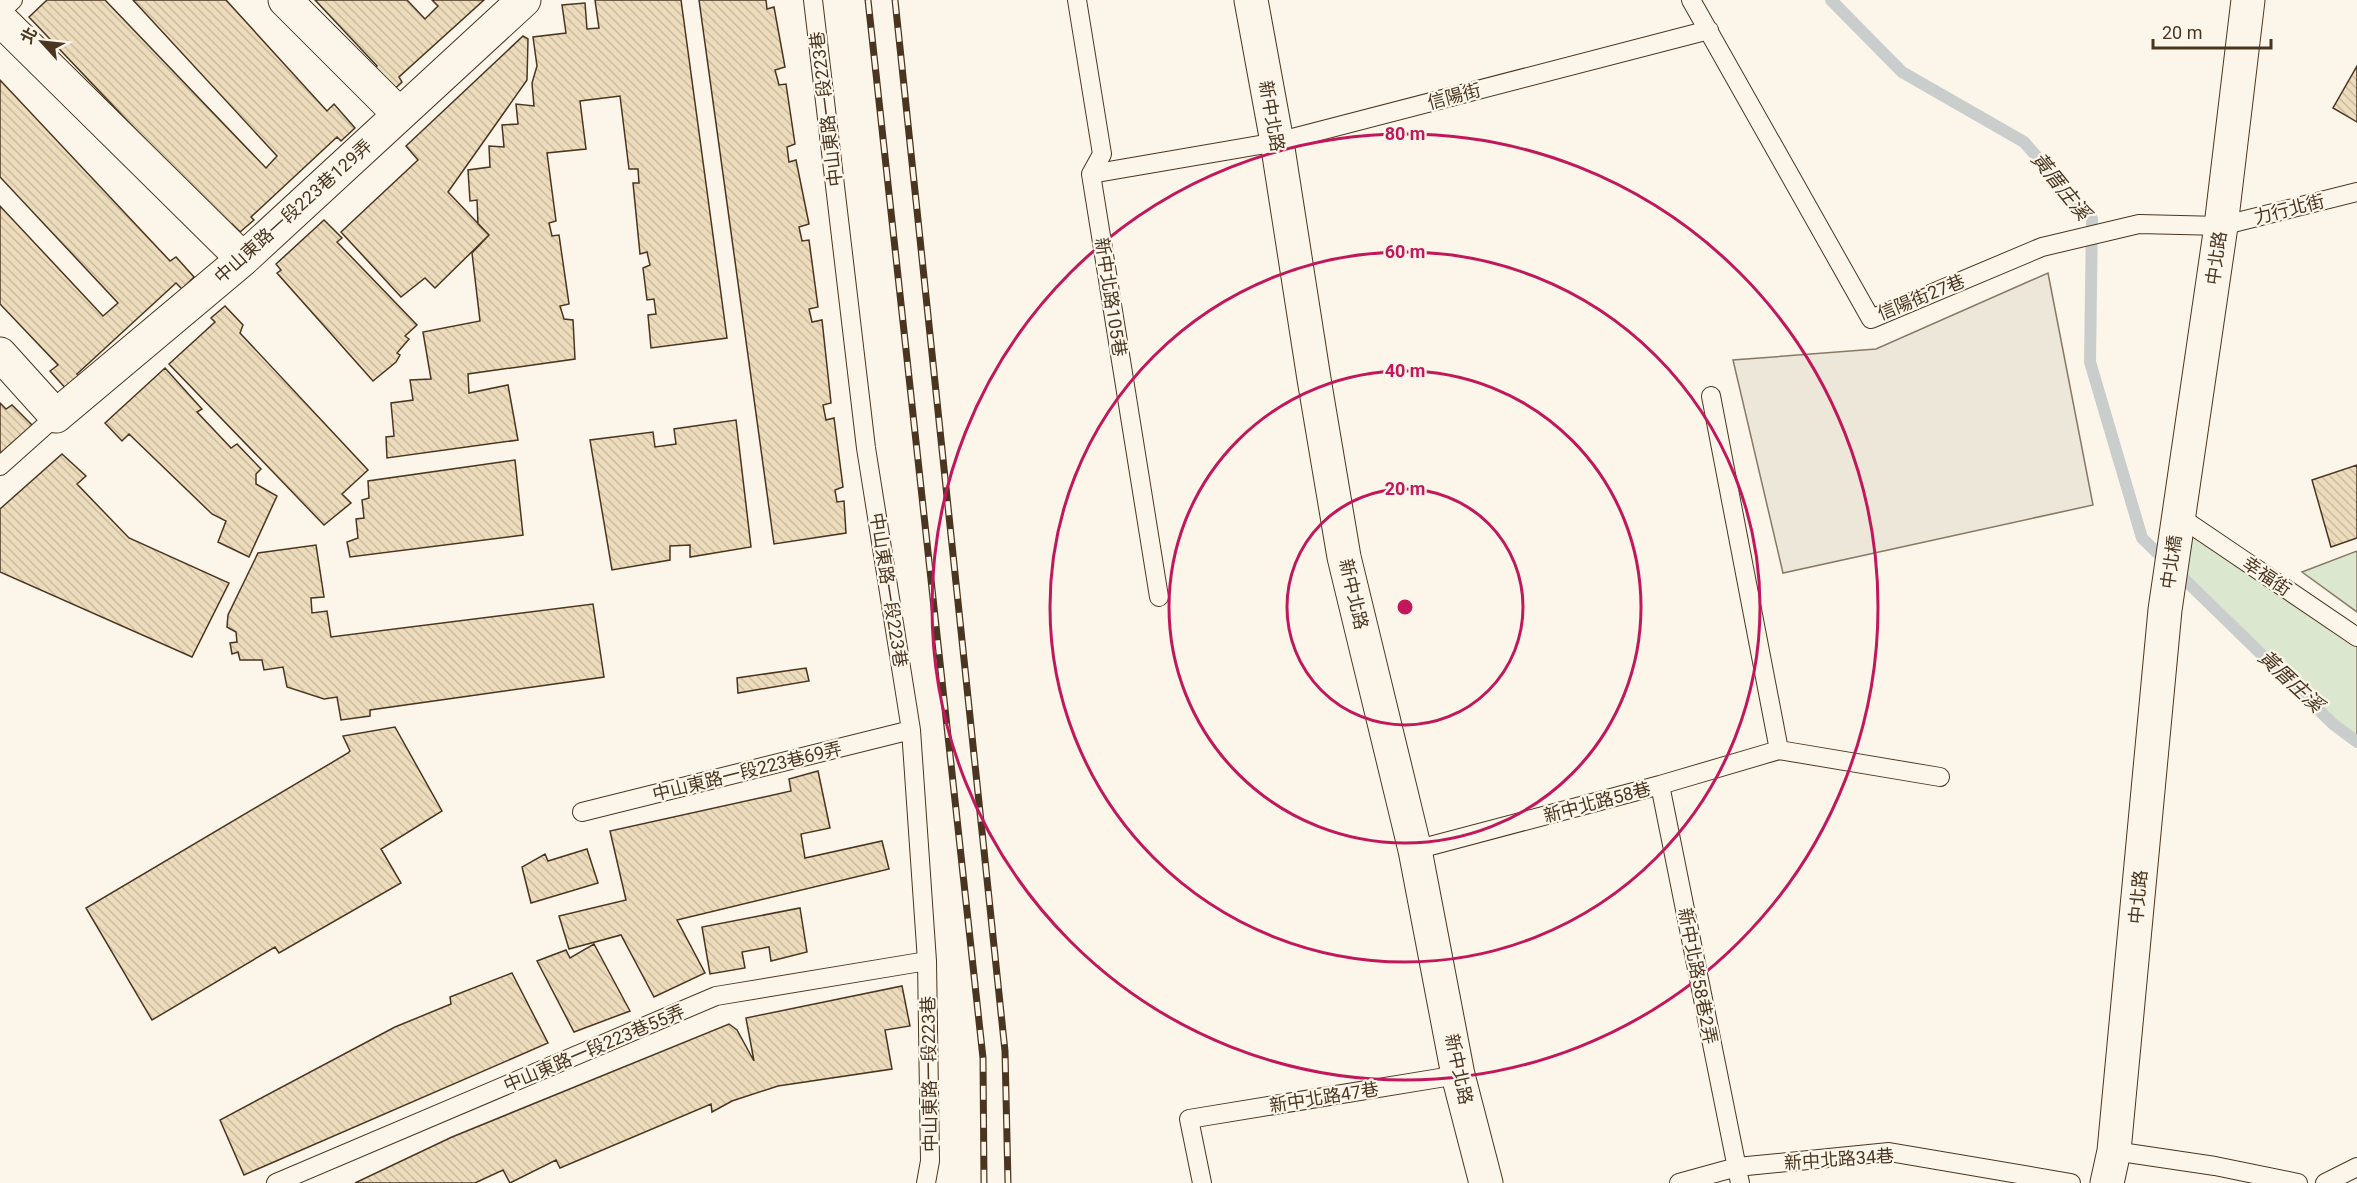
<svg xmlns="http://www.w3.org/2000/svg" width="2357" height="1183" font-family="Roboto,'Noto Sans TC',sans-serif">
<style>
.green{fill:#dce7d0;stroke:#887966;stroke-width:1.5}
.parking{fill:#ede7d9;stroke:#887966;stroke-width:1.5}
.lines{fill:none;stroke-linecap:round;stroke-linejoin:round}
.stream{stroke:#c9cecd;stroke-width:12}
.building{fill:url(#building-back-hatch);stroke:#4a3520;stroke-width:1.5}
.service-casing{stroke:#4a3520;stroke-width:20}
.minor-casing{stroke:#4a3520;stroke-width:35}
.tertiary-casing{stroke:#4a3520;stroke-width:35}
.service{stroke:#fbf6e9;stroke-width:18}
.minor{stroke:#fbf6e9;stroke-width:33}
.tertiary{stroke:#fbf6e9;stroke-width:33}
.rail-casing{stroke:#4a3520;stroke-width:7}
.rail{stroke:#fbf6e9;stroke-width:4.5;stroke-dasharray:14;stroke-linecap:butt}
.ring{fill:none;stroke:#c2185b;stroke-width:3}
.labels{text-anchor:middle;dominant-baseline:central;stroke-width:4.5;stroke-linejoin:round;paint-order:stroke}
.street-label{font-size:18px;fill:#4a3520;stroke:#fbf6e9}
.water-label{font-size:20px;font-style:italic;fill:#4a3520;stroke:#fbf6e9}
.centre{fill:#c2185b;stroke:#fbf6e9;stroke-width:3}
.ring-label{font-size:18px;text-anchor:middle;font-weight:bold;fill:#c2185b;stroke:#fbf6e9;stroke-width:4.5;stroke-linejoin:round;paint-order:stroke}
</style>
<defs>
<pattern id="building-back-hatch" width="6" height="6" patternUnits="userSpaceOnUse" patternTransform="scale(1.5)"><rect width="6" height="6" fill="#ecdcbc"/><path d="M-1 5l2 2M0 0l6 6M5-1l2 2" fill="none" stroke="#ccbda1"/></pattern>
</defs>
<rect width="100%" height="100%" fill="#fbf6e9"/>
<path class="green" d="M 2177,515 L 2357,636 L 2357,742 L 2333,724 L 2168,564 Z
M 2357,551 L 2357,612 L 2302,572 Z"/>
<path class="parking" d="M 2048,273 L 2093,505 L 1783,573 L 1733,360 L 1876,349 Z"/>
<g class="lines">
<path class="stream" d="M 1831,0 L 1902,72 L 2024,142 L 2092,219 L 2090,362 L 2142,538 L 2333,724 L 2357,742"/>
</g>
<path class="building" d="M 47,0 L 105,0 L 266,168 L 277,156 L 133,0 L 226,0 L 327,111 L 334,104 L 355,128 L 341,141 L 337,137 L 251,217 L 254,220 L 240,232 L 232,224 L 228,227 L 29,17 Z
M 315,0 L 407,0 L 425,19 L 438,6 L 432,0 L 484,0 L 399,77 L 402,82 L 388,95 L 370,72 L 377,66 Z
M 595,0 L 681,0 L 727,338 L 651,348 L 648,315 L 656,314 L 654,299 L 647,300 L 643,268 L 650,265 L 647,252 L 640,254 L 633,183 L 639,183 L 638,169 L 629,169 L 620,96 L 580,101 L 586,149 L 547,153 L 556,221 L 549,223 L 552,236 L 559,235 L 569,304 L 560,306 L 564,319 L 573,320 L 575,359 L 468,374 L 469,393 L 508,385 L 518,440 L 387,458 L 386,437 L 394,436 L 391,403 L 413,400 L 410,380 L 431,379 L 423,332 L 480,321 L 472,253 L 489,235 L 478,224 L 477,200 L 470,201 L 468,170 L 490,167 L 489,146 L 504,147 L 502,125 L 518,124 L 516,104 L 534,106 L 532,83 L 537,66 L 533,37 L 566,33 L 562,5 L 585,3 L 587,29 L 599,28 Z
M 699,0 L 766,0 L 767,9 L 774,7 L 785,67 L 775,70 L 779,85 L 786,84 L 795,144 L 787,147 L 789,162 L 796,160 L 809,224 L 799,227 L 802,241 L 809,240 L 818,307 L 809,309 L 812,322 L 822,320 L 831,403 L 823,405 L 826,420 L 834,418 L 843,487 L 835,490 L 837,502 L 844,501 L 846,533 L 774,544 Z
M 523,36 L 528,39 L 527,80 L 448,192 L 489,235 L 435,288 L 425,278 L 401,297 L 341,232 L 418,160 L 406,146 Z
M 2357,66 L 2357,122 L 2333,108 Z
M 0,80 L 170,261 L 176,257 L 194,277 L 182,289 L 176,283 L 77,374 L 82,379 L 69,392 L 50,371 L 58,365 L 0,304 L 0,206 L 103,316 L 118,303 L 0,177 Z
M 324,220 L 342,238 L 337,242 L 417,325 L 405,336 L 409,339 L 397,353 L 400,355 L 396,362 L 373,381 L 277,273 L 281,270 L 276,264 Z
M 225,306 L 243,325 L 240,333 L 368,470 L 342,494 L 351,503 L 324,525 L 169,364 L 215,322 L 211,318 Z
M 165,368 L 202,409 L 197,412 L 231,448 L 237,444 L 261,469 L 256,474 L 256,484 L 277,496 L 249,557 L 218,542 L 226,521 L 212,514 L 129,434 L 122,441 L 105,423 Z
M 0,403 L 6,409 L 12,405 L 34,427 L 0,459 Z
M 736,420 L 751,547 L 690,557 L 690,545 L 670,546 L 670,560 L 612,570 L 590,440 L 653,432 L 655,447 L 676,444 L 674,429 Z
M 62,454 L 86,476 L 77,484 L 129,538 L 229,583 L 192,657 L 0,572 L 0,509 Z
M 515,460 L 523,535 L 350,557 L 347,542 L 358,538 L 356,519 L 364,518 L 362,500 L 369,498 L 368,481 Z
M 2357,465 L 2357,538 L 2331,547 L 2312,480 Z
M 316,545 L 324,597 L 311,598 L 312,613 L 327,611 L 331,637 L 593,604 L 604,677 L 370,710 L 370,716 L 341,720 L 337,697 L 324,699 L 287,687 L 283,667 L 264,670 L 262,660 L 240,660 L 238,652 L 232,654 L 230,643 L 237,642 L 236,632 L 227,627 L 228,615 L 258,553 Z
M 806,668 L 809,681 L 738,693 L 737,678 Z
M 395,727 L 442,811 L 381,849 L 401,883 L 279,953 L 275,947 L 152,1020 L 86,908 L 348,753 L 350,751 L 343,736 Z
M 818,771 L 830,828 L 801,834 L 805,858 L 882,841 L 889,869 L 677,920 L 705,973 L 654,997 L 621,935 L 569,949 L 559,916 L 626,900 L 610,831 L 791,791 L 789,779 Z
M 587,849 L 598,883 L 531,903 L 522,867 L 545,854 L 548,861 Z
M 800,908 L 807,952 L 771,961 L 769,947 L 742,952 L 745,968 L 710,974 L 702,927 Z
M 594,944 L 630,1011 L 574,1032 L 537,961 L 566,950 L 570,958 Z
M 512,973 L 548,1043 L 244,1175 L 220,1120 L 395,1027 L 451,1004 L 450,997 Z
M 902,986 L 910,1026 L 885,1030 L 892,1069 L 778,1086 L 732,1101 L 712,1112 L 711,1104 L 560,1168 L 556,1160 L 510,1183 L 503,1170 L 475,1183 L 355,1183 L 452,1137 L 729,1024 L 737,1030 L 754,1061 L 746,1018 Z"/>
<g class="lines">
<defs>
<path id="service" d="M 813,0 L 866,448 L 911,730 L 927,961 L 930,1161 L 926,1183
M 1077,0 L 1102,154 L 1091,174 L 1159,597
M 1691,0 L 1871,319 L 2042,247 L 2139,224 L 2221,226 L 2357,192
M 0,12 L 13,0
M 1091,174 L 1277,142 L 1709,30
M 1711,396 L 1779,750
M 0,466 L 56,416
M 2177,515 L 2357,637
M 1660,785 L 1740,1183
M 582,812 L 911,730
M 1415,850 L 1660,785 L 1779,750 L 1940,777
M 2114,1151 L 2215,1166 L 2298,1183
M 276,1183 L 716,996 L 927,961
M 1202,1183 L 1189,1119 L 1458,1075
M 1679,1183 L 1737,1167 L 1889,1152 L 2071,1183
M 2325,1183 L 2357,1167"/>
<path id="minor" d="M 285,0 L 399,114
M 0,19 L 243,259
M 0,354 L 56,416 L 243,259 L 524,0
M 2107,1183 L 2114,1151 L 2165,610 L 2221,226 L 2248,0"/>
<path id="tertiary" d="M 1251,0 L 1277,142 L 1314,379 L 1344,557 L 1415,850 L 1458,1075 L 1486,1183"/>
</defs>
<use href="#service" class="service-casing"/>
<use href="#minor" class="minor-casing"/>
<use href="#tertiary" class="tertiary-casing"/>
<use href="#service" class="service"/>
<use href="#minor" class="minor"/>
<use href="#tertiary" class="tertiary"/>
<defs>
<path id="rail" d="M 868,0 L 983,1058 L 984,1183
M 895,0 L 1005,1051 L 1008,1183"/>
</defs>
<use href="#rail" class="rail-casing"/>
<use href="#rail" class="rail"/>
</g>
<g class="ring">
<circle cx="1405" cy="607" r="118"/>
<circle cx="1405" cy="607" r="236"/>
<circle cx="1405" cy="607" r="355"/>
<circle cx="1405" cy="607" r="473"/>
</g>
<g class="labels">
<g class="street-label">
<text transform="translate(1454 96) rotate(-15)">信陽街</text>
<text transform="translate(826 109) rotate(-97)">中山東路一段223巷</text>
<text transform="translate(1272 116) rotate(80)">新中北路</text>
<text transform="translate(2289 209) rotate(-14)">力行北街</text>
<text transform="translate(293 211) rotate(-42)">中山東路一段223巷129弄</text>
<text transform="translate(2216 258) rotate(-82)">中北路</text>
<text transform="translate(1111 297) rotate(81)">新中北路105巷</text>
<text transform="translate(1921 297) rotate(-22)">信陽街27巷</text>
<text transform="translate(2171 562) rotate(-82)">中北橋</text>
<text transform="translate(2267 576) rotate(34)">幸福街</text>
<text transform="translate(889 590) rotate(81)">中山東路一段223巷</text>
<text transform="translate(1354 594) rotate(77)">新中北路</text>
<text transform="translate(747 771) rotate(-14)">中山東路一段223巷69弄</text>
<text transform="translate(1597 802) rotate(-15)">新中北路58巷</text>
<text transform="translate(2138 897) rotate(-85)">中北路</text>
<text transform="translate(1698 976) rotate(79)">新中北路58巷2弄</text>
<text transform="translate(594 1048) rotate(-23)">中山東路一段223巷55弄</text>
<text transform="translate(1459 1069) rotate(78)">新中北路</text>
<text transform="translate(929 1074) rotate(-91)">中山東路一段223巷</text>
<text transform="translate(1324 1097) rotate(-9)">新中北路47巷</text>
<text transform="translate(1839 1159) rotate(-4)">新中北路34巷</text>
</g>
<g class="water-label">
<text transform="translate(2061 186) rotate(51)">黃厝庄溪</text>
<text transform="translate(2291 681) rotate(43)">黃厝庄溪</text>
</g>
</g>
<circle cx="1405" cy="607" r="9" class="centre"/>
<g class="ring-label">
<text x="1405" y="140">80 m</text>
<text x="1405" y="258">60 m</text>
<text x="1405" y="377">40 m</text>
<text x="1405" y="495">20 m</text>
</g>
<g transform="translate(42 42) rotate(297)" stroke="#fbf6e9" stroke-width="4.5" paint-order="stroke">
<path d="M0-4.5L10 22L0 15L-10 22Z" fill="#4a3520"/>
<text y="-9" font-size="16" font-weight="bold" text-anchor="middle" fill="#4a3520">北</text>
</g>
<path d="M2153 39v9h118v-9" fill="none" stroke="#4a3520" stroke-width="3"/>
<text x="2162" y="39" font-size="18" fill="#4a3520" stroke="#fbf6e9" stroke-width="4.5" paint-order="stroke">20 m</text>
</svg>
